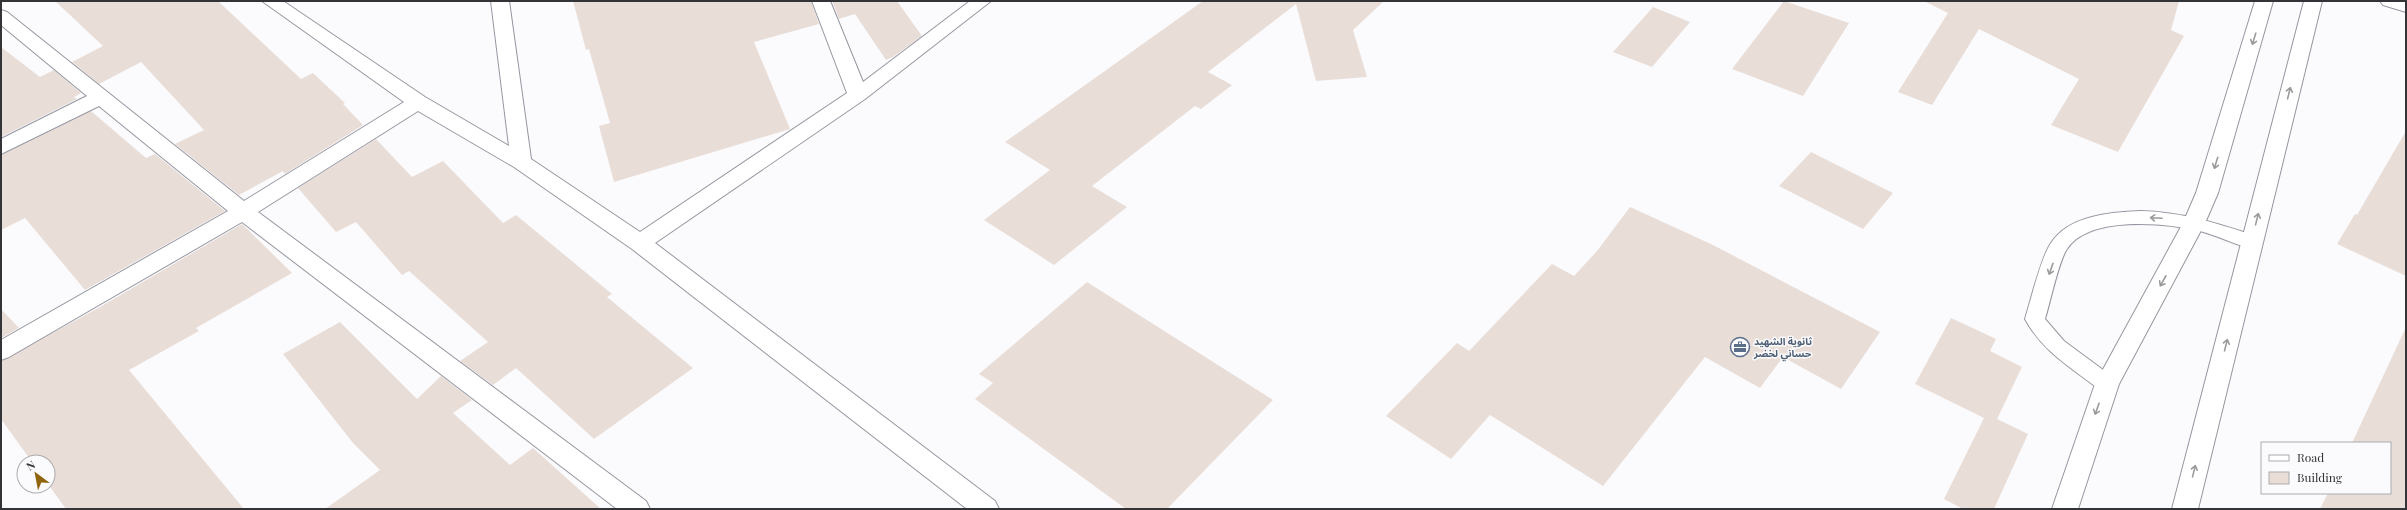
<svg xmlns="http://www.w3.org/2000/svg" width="2407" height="510" font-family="'Playfair Display','Noto Sans Arabic',serif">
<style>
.building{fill:#e9ddd8}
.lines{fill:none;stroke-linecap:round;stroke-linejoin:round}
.service-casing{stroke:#9596a1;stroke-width:2}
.minor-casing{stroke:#9596a1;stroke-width:2}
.secondary-casing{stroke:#9596a1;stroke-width:2}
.primary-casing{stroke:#9596a1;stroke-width:2}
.service{fill:#fff;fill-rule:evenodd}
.minor{fill:#fff;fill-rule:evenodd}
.secondary{fill:#fff;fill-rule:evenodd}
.primary{fill:#fff;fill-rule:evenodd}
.oneway{stroke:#999a9c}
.labels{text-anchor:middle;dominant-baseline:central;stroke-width:3;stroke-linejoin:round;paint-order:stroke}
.service-label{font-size:10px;font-weight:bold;fill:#4e5e75;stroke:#fbfbfd;text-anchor:start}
</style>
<rect width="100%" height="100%" fill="#fbfbfd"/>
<path class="building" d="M 55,1 L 218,1 L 301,79 L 313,73 L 345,103 L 343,104 L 363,125 L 285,174 L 283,171 L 239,195 L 175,144 L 204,130 L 141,62 L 99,84 L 72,62 L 103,46 Z
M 573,1 L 811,1 L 819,24 L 754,42 L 790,129 L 614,182 L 599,126 L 610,123 L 589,49 L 586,50 Z
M 832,1 L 897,1 L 922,36 L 893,57 L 886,60 L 855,14 L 839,19 Z
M 1203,1 L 1384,1 L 1353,30 L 1367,77 L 1316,81 L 1296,4 L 1208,72 L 1232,85 L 1201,109 L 1195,106 L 1092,186 L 1127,207 L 1054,265 L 984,220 L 1050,170 L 1005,142 Z
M 1784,1 L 1849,23 L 1803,96 L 1732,69 Z
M 1924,1 L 2179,1 L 2171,30 L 2184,36 L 2118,152 L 2051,125 L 2079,79 L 1979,29 L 1932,105 L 1898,92 L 1948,13 Z
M 1653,7 L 1690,22 L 1652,67 L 1613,52 Z
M 1,47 L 40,77 L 54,70 L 81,93 L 74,97 L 77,99 L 1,137 Z
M 91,111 L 146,158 L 155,154 L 225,211 L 85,290 L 25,218 L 1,230 L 1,155 Z
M 2406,131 L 2406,276 L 2337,244 L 2355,214 L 2357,215 Z
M 376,139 L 412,177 L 443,161 L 503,223 L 516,215 L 612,294 L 607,297 L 693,368 L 594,439 L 516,368 L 493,385 L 460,361 L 488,342 L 409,271 L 402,275 L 356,222 L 336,232 L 298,188 Z
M 1811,152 L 1893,193 L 1863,229 L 1779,186 Z
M 1630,207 L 1711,244 L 1880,332 L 1841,389 L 1783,357 L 1760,388 L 1705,357 L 1603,486 L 1490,415 L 1451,459 L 1386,416 L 1457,343 L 1469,351 L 1552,264 L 1574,276 L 1597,251 Z
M 242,224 L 292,273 L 196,328 L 199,331 L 129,370 L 244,509 L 66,509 L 48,484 L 48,462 L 32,462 L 1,419 L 1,361 L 100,307 Z
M 1087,282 L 1273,400 L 1167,509 L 1126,509 L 975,399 L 993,383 L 979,374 Z
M 1,309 L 19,328 L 1,338 Z
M 1951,318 L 1996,339 L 1990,351 L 2022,367 L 1997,419 L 2028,434 L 1994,509 L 1963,509 L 1944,499 L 1984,418 L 1915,384 Z
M 340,322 L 417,399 L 441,376 L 472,400 L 453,413 L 510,465 L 533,448 L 601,509 L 325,509 L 380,470 L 353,443 L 283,354 Z
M 2406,327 L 2406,509 L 2320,509 L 2328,493 L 2390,493 L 2390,443 L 2352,443 Z"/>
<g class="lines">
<defs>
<path id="service" d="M 2141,211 C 2183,212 2219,224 2259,237 L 2261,242 L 2259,247 L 2252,249 C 2234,244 2218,236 2200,231 C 2167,223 2089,215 2067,249 C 2059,260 2050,303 2045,319 L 2064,341 L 2114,378 L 2117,384 L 2114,390 L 2107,392 L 2100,390 C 2072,368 2042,351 2025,319 C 2031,300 2041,257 2051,243 C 2069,215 2112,212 2141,211 Z"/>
<path id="minor" d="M 262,1 L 283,1 L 425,97 L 509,146 L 491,1 L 509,1 L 531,159 L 640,232 L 847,93 L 812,1 L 830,1 L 863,82 L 970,1 L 991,1 L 865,99 L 655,243 L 995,501 L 999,509 L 967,509 L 632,249 L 514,167 L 418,111 L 258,212 L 646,501 L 650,509 L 617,509 L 242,222 L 9,357 L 1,360 L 1,340 L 228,211 L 99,106 L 1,154 L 1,139 L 87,96 L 1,25 L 1,10 L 7,12 L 244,201 L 404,102 Z"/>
<path id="secondary" d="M 2380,1 L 2406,1 L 2406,12 L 2383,5 Z"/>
<path id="primary" d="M 2255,1 L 2273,1 L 2218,193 L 2205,223 L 2119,384 L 2078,509 L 2052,509 L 2095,384 L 2183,223 L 2196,193 Z
M 2304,1 L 2322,1 L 2198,509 L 2172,509 Z"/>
</defs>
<use href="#service" class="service-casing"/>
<use href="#minor" class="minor-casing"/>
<use href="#secondary" class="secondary-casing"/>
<use href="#primary" class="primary-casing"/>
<use href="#service" class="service"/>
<use href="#minor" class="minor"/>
<use href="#secondary" class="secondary"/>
<use href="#primary" class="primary"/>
</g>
<defs><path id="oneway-shaft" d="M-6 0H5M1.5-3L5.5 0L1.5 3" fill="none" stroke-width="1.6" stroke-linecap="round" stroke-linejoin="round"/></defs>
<g class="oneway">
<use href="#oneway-shaft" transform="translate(2254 39) rotate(107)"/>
<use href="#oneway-shaft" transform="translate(2289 93) rotate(-76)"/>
<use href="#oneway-shaft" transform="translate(2216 163) rotate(107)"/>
<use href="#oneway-shaft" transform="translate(2156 218) rotate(-177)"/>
<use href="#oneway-shaft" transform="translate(2257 219) rotate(-76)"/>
<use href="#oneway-shaft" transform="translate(2051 269) rotate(109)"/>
<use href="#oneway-shaft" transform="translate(2163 281) rotate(119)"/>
<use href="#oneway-shaft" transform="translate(2226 345) rotate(-76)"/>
<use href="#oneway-shaft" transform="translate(2097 409) rotate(110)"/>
<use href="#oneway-shaft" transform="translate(2194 471) rotate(-76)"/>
</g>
<defs>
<symbol id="office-ring" viewBox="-11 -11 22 22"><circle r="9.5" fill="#fbfbfd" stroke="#5c6f8a" stroke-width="1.5"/><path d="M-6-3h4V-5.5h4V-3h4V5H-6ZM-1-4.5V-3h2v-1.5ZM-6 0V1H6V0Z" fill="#5c6f8a"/></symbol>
</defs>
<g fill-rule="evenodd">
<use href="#office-ring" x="1729" y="336" width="22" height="22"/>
</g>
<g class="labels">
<g class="service-label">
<text x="1754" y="341">ثانوية الشهيد<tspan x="1754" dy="12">حساني لخضر</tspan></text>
</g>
</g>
<rect width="2407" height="510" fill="none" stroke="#333438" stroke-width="4"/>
<rect x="2261" y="442" width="130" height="52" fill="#fbfbfd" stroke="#ababae"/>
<rect x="2269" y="455" width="20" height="6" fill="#ffffff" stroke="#ababae"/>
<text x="2297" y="462" font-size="12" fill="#333438">Road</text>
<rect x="2269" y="472" width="20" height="12" fill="#e9ddd8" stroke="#ababae"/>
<text x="2297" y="482" font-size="12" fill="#333438">Building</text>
<g transform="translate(36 474) rotate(328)"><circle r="19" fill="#fbfbfd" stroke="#ababae"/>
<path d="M0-3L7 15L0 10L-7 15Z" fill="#91640e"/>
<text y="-6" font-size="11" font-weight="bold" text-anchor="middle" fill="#333438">N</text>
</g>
</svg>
